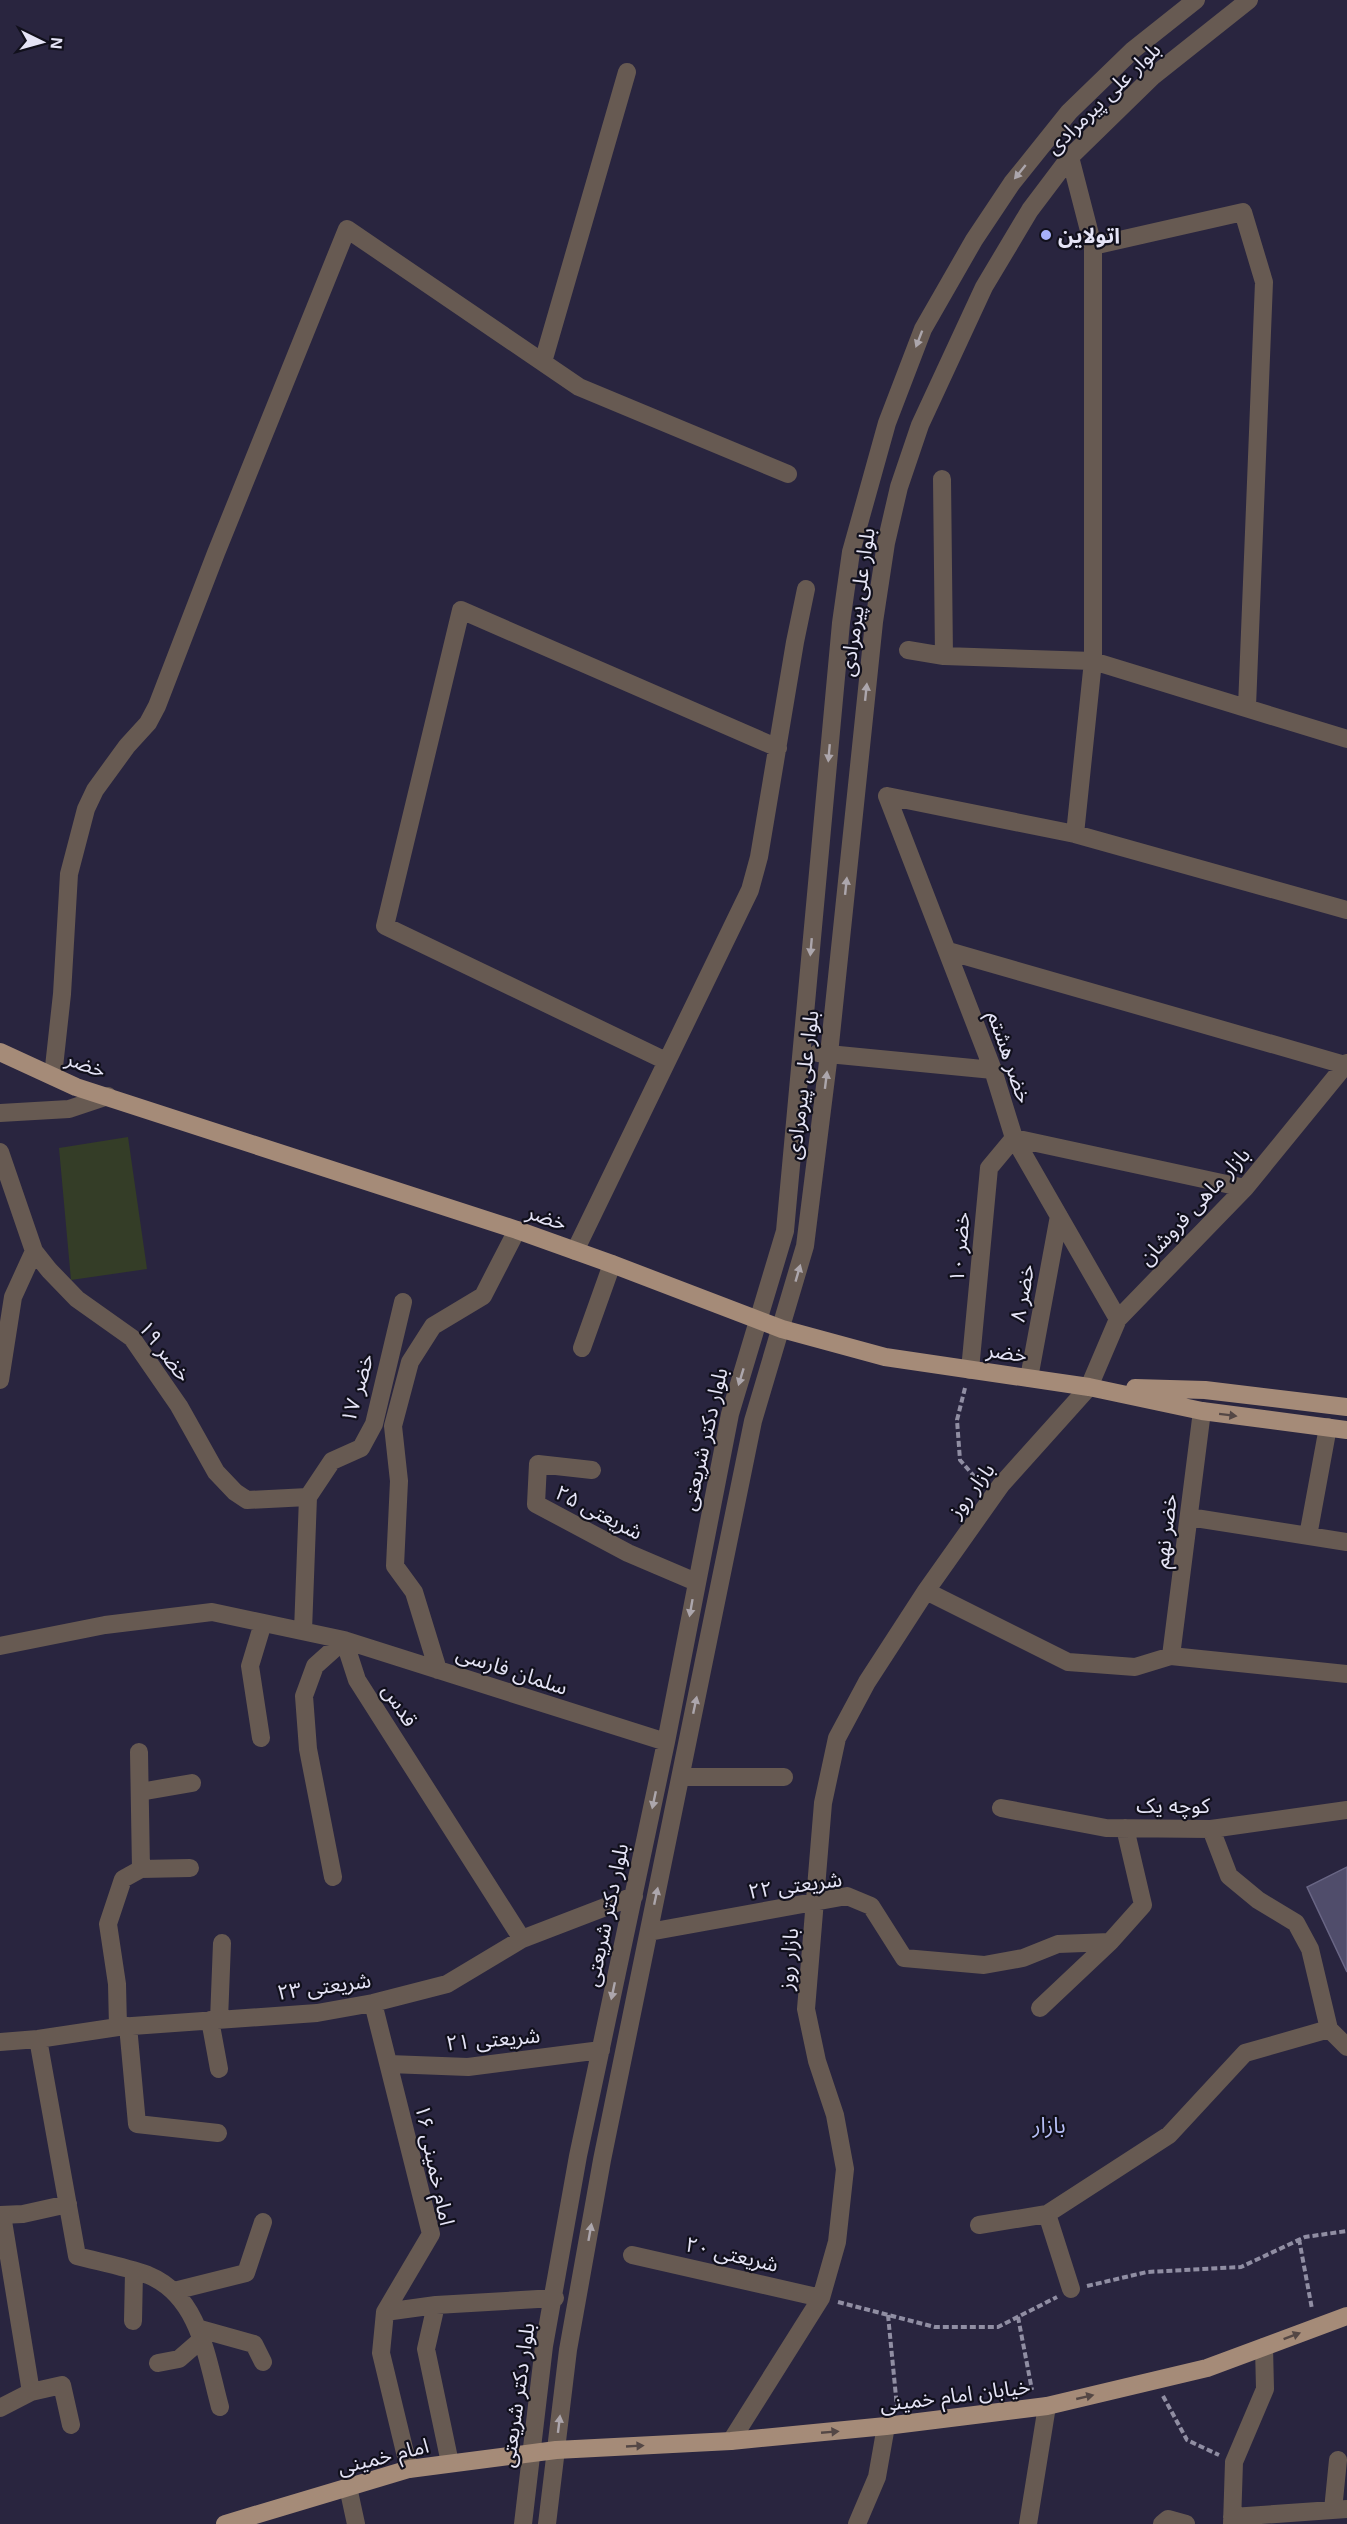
<svg xmlns="http://www.w3.org/2000/svg" width="1347" height="2524" font-family="Arial,'Noto Sans Arabic',sans-serif">
<style>
.green{fill:#343d27}
.building{fill:#504d6b;stroke:#696685;stroke-width:1.5}
.lines{fill:none;stroke-linecap:round;stroke-linejoin:round}
.path{stroke:#908ea3;stroke-width:4;stroke-dasharray:6 3;stroke-linecap:butt}
.minor{stroke:#675a52;stroke-width:18}
.major{stroke:#a58b78;stroke-width:18}
.oneway{fill:#aca6ac}
.oneway2{fill:#544745}
.poi-dot{fill:#a7b1fc;stroke:#11101c;stroke-width:2}
.labels{text-anchor:middle;dominant-baseline:central;stroke-width:4.5;stroke-linejoin:round;paint-order:stroke}
.street-label{font-size:21px;fill:#e5e4f6;stroke:#11101c}
.poi-label{font-size:21px;font-weight:bold;fill:#e5e4f6;stroke:#11101c;text-anchor:start}
.neighbourhood-label{font-size:22px;fill:#b6bff7;stroke:#11101c}
</style>
<rect width="100%" height="100%" fill="#29253f"/>
<path class="green" d="M 128,1137 L 147,1269 L 71,1280 L 59,1148 Z"/>
<path class="building" d="M 1347,1867 L 1347,1972 L 1307,1887 Z"/>
<g class="lines">
<path class="path" d="M 965,1388 L 957,1420 L 960,1460 L 980,1483
M 1299,2239 L 1312,2309
M 1087,2286 L 1147,2272 L 1241,2267 L 1305,2237 L 1347,2231
M 838,2302 L 935,2327 L 998,2327 L 1057,2297
M 888,2315 L 897,2407
M 1018,2317 L 1032,2390
M 1163,2396 L 1187,2440 L 1219,2455"/>
<path class="minor" d="M 1070,157 L 1093,246 L 1243,212 L 1264,282 L 1247,707
M 543,362 L 627,72
M 942,479 L 944,656
M 908,650 L 944,656 L 1093,661 L 1347,739
M 887,796 L 993,1070 L 1014,1138 L 1118,1319
M 887,796 L 1075,834 L 1347,910
M 1075,834 L 1093,661 L 1093,246
M 948,951 L 1345,1065
M 818,1053 L 993,1070
M 666,1061 L 385,926 L 461,610 L 778,748
M 53,1076 L 62,994 L 69,874 L 86,809 L 95,790 L 127,746 L 148,723 L 157,706 L 216,553 L 347,229 L 579,387 L 788,474
M 0,1113 L 69,1109 L 108,1096
M 0,1152 L 34,1251 L 49,1270 L 77,1299 L 132,1338 L 179,1406 L 216,1472 L 235,1492 L 247,1500 L 308,1497
M 575,1251 L 750,890 L 759,857 L 795,642 L 806,589
M 582,1348 L 612,1264
M 970,1370 L 989,1168 L 1014,1138 L 1245,1188
M 1029,1378 L 1059,1216
M 0,1380 L 13,1297 L 34,1251
M 592,1470 L 538,1464 L 536,1504 L 628,1553 L 696,1582
M 308,1497 L 332,1461 L 361,1448 L 374,1424 L 403,1302
M 1189,1517 L 1347,1542
M 1308,1536 L 1328,1427
M 926,1591 L 1068,1662 L 1135,1667 L 1171,1656 L 1347,1674
M 303,1631 L 308,1497
M 344,1640 L 357,1680 L 522,1939
M 0,1646 L 105,1625 L 212,1612 L 344,1640 L 666,1742
M 1171,1656 L 1202,1411
M 438,1670 L 414,1592 L 395,1566 L 399,1481 L 393,1426 L 410,1362 L 433,1326 L 483,1296 L 517,1230
M 261,1738 L 250,1666 L 263,1623
M 681,1777 L 784,1777
M 140,1792 L 192,1783
M 1001,1808 L 1106,1828 L 1211,1829 L 1347,1810
M 1211,1829 L 1229,1876 L 1258,1900 L 1296,1923 L 1310,1949 L 1329,2029 L 1347,2047
M 141,1869 L 190,1868
M 333,1877 L 308,1749 L 304,1696 L 315,1666 L 344,1640
M 649,1932 L 847,1896 L 871,1906 L 904,1958 L 984,1965 L 1023,1958 L 1058,1944 L 1110,1942 L 1143,1905 L 1125,1828
M 373,2003 L 431,2234 L 385,2312 L 381,2353 L 409,2469
M 1040,2008 L 1110,1942
M 210,2020 L 219,2069
M 219,2020 L 222,1943
M 128,2026 L 137,2124 L 218,2133
M 118,2027 L 117,1984 L 108,1924 L 123,1879 L 141,1869 L 139,1752
M 38,2039 L 77,2256 C 100,2262 126,2267 148,2275 C 200,2296 207,2360 220,2407
M 0,2042 L 38,2039 L 118,2027 L 317,2013 L 373,2003 L 447,1984 L 522,1939 L 634,1896
M 389,2064 L 468,2067 L 601,2050
M 1047,2214 L 1071,2289
M 0,2215 L 23,2214 L 68,2204
M 2,2215 L 31,2392
M 979,2225 L 1047,2214 L 1169,2135 L 1245,2053 L 1329,2029
M 632,2255 L 821,2298
M 174,2291 L 246,2273 L 263,2222
M 436,2305 L 426,2349 L 450,2463
M 385,2312 L 436,2305 L 555,2298
M 133,2321 L 134,2272
M 200,2329 L 254,2344 L 263,2362
M 158,2363 L 179,2359 L 202,2339
M 0,2408 L 31,2392 L 62,2385 L 71,2425
M 731,2441 L 821,2298 L 837,2242 L 845,2169 L 835,2115 L 817,2061 L 806,2009 L 823,1803 L 837,1738 L 867,1682 L 926,1591 L 1001,1485 L 1089,1387 L 1118,1319 L 1245,1188 L 1347,1063
M 348,2487 L 356,2524
M 1333,2510 L 1338,2460
M 1232,2517 L 1347,2509
M 523,2524 L 544,2346 L 578,2156 L 666,1742 L 730,1414 L 785,1231 L 841,623 L 851,552 L 865,502 L 887,423 L 923,329 L 974,240 L 1012,183 L 1069,112 L 1133,50 L 1196,0
M 547,2524 L 568,2350 L 602,2160 L 753,1421 L 805,1246 L 829,1054 L 874,622 L 886,543 L 899,487 L 920,425 L 984,287 L 1030,210 L 1070,157 L 1152,77 L 1249,0
M 857,2524 L 877,2477 L 886,2426
M 1028,2524 L 1047,2406
M 1162,2524 L 1168,2519 L 1186,2524
M 1232,2524 L 1234,2462 L 1265,2389 L 1264,2347"/>
<path class="major" d="M 0,1052 L 76,1087 L 517,1230 L 612,1264 L 782,1329 L 885,1357 L 1089,1387 L 1202,1411 L 1347,1430
M 1135,1388 L 1205,1390 L 1347,1407
M 225,2524 L 409,2469 L 556,2450 L 731,2441 L 886,2426 L 1047,2406 L 1207,2368 L 1347,2316"/>
</g>
<defs><path id="oneway-solid" d="M-6-.8H1V-3.2L6.5 0L1 3.2V.8H-6Z" transform="scale(1.5)"/></defs>
<g class="oneway">
<use href="#oneway-solid" transform="translate(1020 172) rotate(129)"/>
<use href="#oneway-solid" transform="translate(919 339) rotate(111)"/>
<use href="#oneway-solid" transform="translate(866 692) rotate(-84)"/>
<use href="#oneway-solid" transform="translate(829 753) rotate(95)"/>
<use href="#oneway-solid" transform="translate(846 886) rotate(-84)"/>
<use href="#oneway-solid" transform="translate(811 947) rotate(95)"/>
<use href="#oneway-solid" transform="translate(826 1080) rotate(-83)"/>
<use href="#oneway-solid" transform="translate(798 1273) rotate(-74)"/>
<use href="#oneway-solid" transform="translate(741 1377) rotate(107)"/>
<use href="#oneway-solid" transform="translate(691 1608) rotate(100)"/>
<use href="#oneway-solid" transform="translate(695 1705) rotate(-78)"/>
<use href="#oneway-solid" transform="translate(654 1800) rotate(102)"/>
<use href="#oneway-solid" transform="translate(656 1896) rotate(-78)"/>
<use href="#oneway-solid" transform="translate(613 1991) rotate(102)"/>
<use href="#oneway-solid" transform="translate(590 2232) rotate(-80)"/>
<use href="#oneway-solid" transform="translate(559 2424) rotate(-83)"/>
</g>
<g class="oneway2">
<use href="#oneway-solid" transform="translate(1228 1415) rotate(7)"/>
<use href="#oneway-solid" transform="translate(1292 2336) rotate(-21)"/>
<use href="#oneway-solid" transform="translate(1085 2397) rotate(-13)"/>
<use href="#oneway-solid" transform="translate(830 2432) rotate(-5)"/>
<use href="#oneway-solid" transform="translate(635 2446) rotate(-3)"/>
</g>
<circle class="poi-dot" cx="1046" cy="235" r="6"/>
<g class="labels">
<g class="street-label">
<text transform="translate(1103 98) rotate(-44)">بلوار علی پیرمرادی</text>
<text transform="translate(857 602) rotate(-82)">بلوار علی پیرمرادی</text>
<text transform="translate(1010 1057) rotate(71)">خضر هشتم</text>
<text transform="translate(86 1064) rotate(20)">خضر</text>
<text transform="translate(802 1085) rotate(-83)">بلوار علی پیرمرادی</text>
<text transform="translate(1194 1206) rotate(-47)">بازار ماهی فروشان</text>
<text transform="translate(547 1217) rotate(19)">خضر</text>
<text transform="translate(959 1247) rotate(-85)">خضر ۱۰</text>
<text transform="translate(1022 1293) rotate(-80)">خضر ۸</text>
<text transform="translate(165 1351) rotate(52)">خضر ۱۹</text>
<text transform="translate(1007 1352) rotate(8)">خضر</text>
<text transform="translate(357 1388) rotate(-74)">خضر ۱۷</text>
<text transform="translate(704 1439) rotate(-77)">بلوار دکتر شریعتی</text>
<text transform="translate(971 1490) rotate(-53)">بازار روز</text>
<text transform="translate(599 1512) rotate(27)">شریعتی ۲۵</text>
<text transform="translate(1165 1531) rotate(-83)">خضر نهم</text>
<text transform="translate(512 1670) rotate(18)">سلمان فارسی</text>
<text transform="translate(400 1705) rotate(57)">قدس</text>
<text x="1173" y="1805">کوچه یک</text>
<text transform="translate(795 1885) rotate(-8)">شریعتی ۲۲</text>
<text transform="translate(606 1915) rotate(-78)">بلوار دکتر شریعتی</text>
<text transform="translate(788 1959) rotate(-85)">بازار روز</text>
<text transform="translate(324 1986) rotate(-8)">شریعتی ۲۳</text>
<text transform="translate(493 2039) rotate(-5)">شریعتی ۲۱</text>
<text transform="translate(435 2165) rotate(78)">امام خمینی ۱۶</text>
<text transform="translate(732 2254) rotate(13)">شریعتی ۲۰</text>
<text transform="translate(517 2395) rotate(-82)">بلوار دکتر شریعتی</text>
<text transform="translate(955 2395) rotate(-7)">خیابان امام خمینی</text>
<text transform="translate(383 2456) rotate(-14)">امام خمینی</text>
</g>
<g class="poi-label">
<text x="1058" y="235">اتولاین</text>
</g>
<g class="neighbourhood-label">
<text x="1049" y="2125">بازار</text>
</g>
</g>
<g transform="translate(42 42) rotate(95)" stroke="#11101c" stroke-width="4.5" paint-order="stroke">
<path d="M0-4.5L10 22L0 15L-10 22Z" fill="#e5e4f6"/>
<text y="-9" font-size="16" font-weight="bold" text-anchor="middle" fill="#e5e4f6">N</text>
</g>
</svg>
